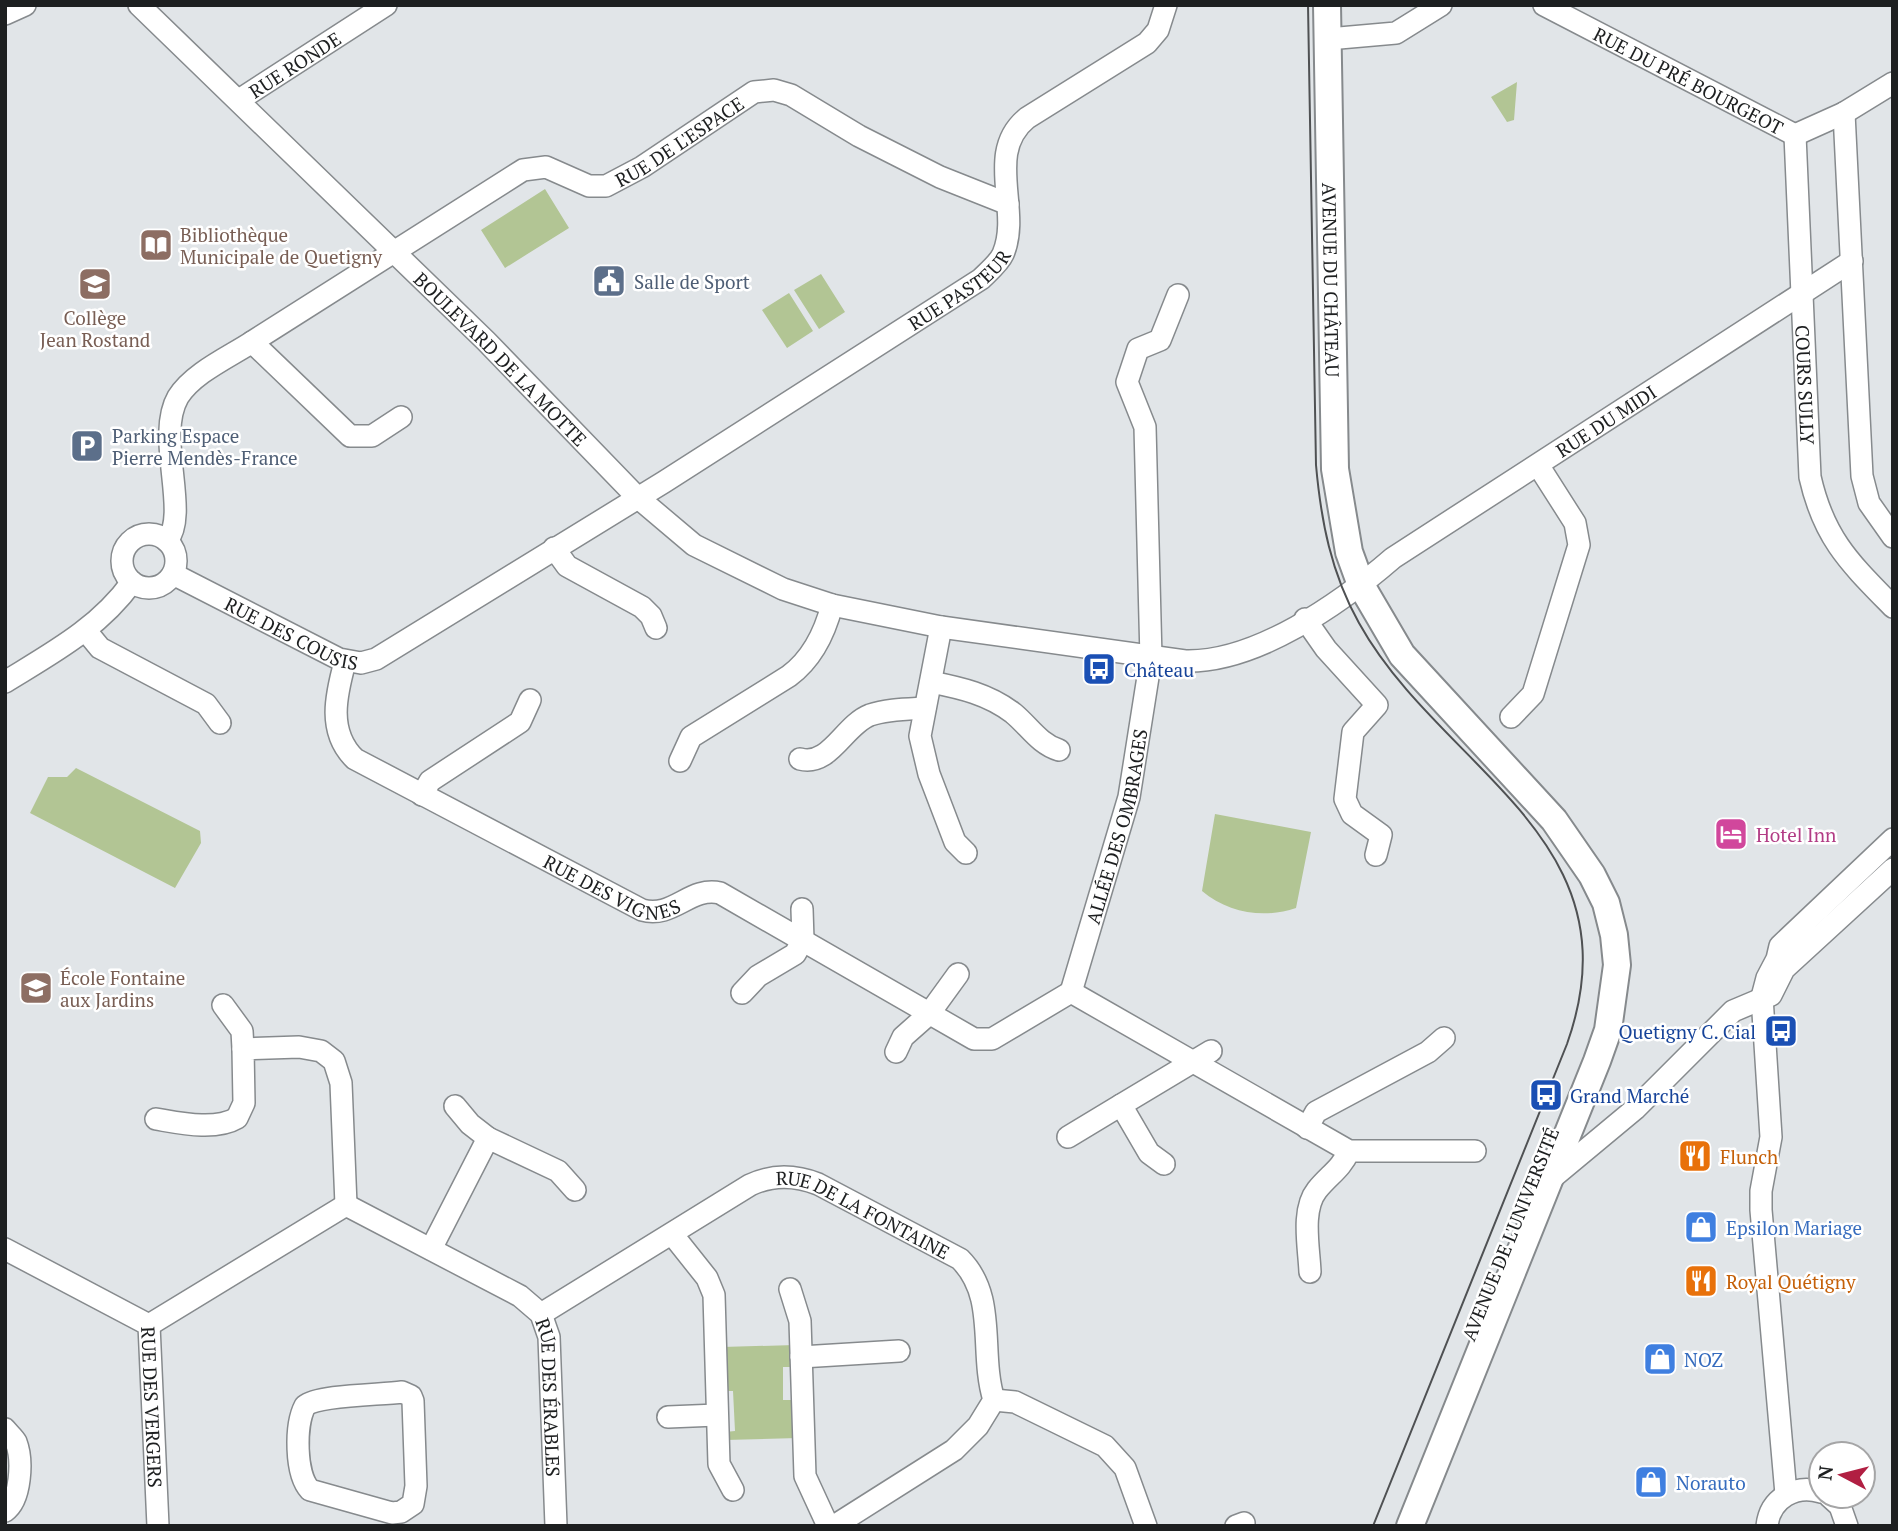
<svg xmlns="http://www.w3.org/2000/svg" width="1898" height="1531" font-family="'PT Serif',serif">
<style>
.green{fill:#b2c594}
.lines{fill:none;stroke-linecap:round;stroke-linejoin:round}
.minor-casing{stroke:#868a8d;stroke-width:24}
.major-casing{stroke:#868a8d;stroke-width:30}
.minor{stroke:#fff;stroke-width:21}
.major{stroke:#fff;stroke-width:26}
.tram{stroke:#4f5153;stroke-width:2}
.labels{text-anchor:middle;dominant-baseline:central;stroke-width:5;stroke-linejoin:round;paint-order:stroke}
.street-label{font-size:19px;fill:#1d1f20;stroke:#fff}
.education-label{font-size:19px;fill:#785e54;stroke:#fff;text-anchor:start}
.service-label{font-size:19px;fill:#4e5e75;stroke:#fff;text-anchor:start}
.transit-label{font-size:19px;fill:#164399;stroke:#fff;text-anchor:start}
.hotel-label{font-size:19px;fill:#b23c85;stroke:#fff;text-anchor:start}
.food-label{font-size:19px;fill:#c56008;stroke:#fff;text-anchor:start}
.shop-label{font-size:19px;fill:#366cbe;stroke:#fff;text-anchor:start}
</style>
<rect width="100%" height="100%" fill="#e1e5e8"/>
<path class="green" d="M 1517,82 L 1514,120 L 1507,122 L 1491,97 Z
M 545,189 L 569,228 L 505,268 L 481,230 Z
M 821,274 L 845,312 L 819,329 L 794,290 Z
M 789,293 L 813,331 L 787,348 L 762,310 Z
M 76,768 L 200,831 L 201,843 L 175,888 L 30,813 L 48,777 L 67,777 Z
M 1215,814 L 1311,832 L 1296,908 C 1264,919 1228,913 1202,891 Z
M 795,1345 L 796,1367 L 783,1367 L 783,1400 L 797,1400 L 798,1438 L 725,1440 L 725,1432 L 735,1431 L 733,1391 L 723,1391 L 722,1347 Z"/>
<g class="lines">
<defs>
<g id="minor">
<path id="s1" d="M 139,5 L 486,341 L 636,496 L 694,545 L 783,589 L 832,605 L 941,627 L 1185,661 C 1256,663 1341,603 1393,558 L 1852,261"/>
<path id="s2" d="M 1544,5 L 1795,135"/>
<path d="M 5,14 L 25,5"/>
<path d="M 1328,39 L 1396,33 L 1441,5"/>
<path id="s3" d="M 239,100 L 386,5"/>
<path d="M 1844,113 L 1862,476 L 1869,503 L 1893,537"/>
<path id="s4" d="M 1795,135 L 1810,477 C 1824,539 1850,563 1893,607"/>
<path d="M 1795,135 L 1844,113 L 1893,83"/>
<path id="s5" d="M 252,342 L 523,170 L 546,167 L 589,186 L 606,186 L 642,167 L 754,92 L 774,90 L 791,95 L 859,136 L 940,177 L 1008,204"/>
<circle cx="149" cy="561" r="27"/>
<path d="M 167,541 C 190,513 155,437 178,397 C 193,373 229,357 252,342 L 350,436 L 372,436 L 401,417"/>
<path d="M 554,548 L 567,566 L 642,607 L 651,616 L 656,628"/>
<path id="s6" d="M 173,574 L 339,659 L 361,663 L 376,659 L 664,482 L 981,279 C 988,272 999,263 1003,254 C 1022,210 984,153 1027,118 L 1147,43 L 1158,30 L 1166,5"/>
<path d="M 1305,619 L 1326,649 L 1377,705 L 1353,732 L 1345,799 L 1352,814 L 1381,835 L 1376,855"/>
<path d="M 941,627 L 920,736 L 929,774 L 955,842 L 966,853"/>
<path d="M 86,631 L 100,648 L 206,704 L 220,723"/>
<path id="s7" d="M 345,662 C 336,695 327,732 355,759 L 642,910 C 673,919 690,886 720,893 L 974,1039 L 992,1039 L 1071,992 L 1349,1151 L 1475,1151"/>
<path d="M 5,682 C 52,653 99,628 132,582"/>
<path d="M 931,682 C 961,688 988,694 1013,713 C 1029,726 1039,744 1059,750"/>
<path d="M 1511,717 L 1533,694 L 1579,545 L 1575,523 L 1538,465"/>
<path d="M 800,759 C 830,767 844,725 870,715 C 887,709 907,709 925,708"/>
<path d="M 680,761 L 691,737 L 789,676 C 812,659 825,632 832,605"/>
<path d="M 422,795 L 430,781 L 520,722 L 530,700"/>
<path id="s8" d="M 1071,992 L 1129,797 L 1151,658 L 1145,427 L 1127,382 L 1138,349 L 1160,340 L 1178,295"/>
<path d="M 742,993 L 758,976 L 795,954 L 803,940 L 802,909"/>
<path d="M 223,1005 L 242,1031 L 243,1049"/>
<path d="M 896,1052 L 903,1037 L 929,1014 L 958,974"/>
<path d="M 455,1106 L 470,1124 L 488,1138"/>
<path d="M 156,1119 C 180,1123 215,1131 237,1118 L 244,1103 L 243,1049 L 299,1047 L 321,1051 L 334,1061 L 341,1083 L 346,1205"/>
<path d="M 1307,1128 L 1316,1112 L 1428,1052 L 1444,1038"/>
<path d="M 1068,1137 L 1121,1105"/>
<path d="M 1164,1164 L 1149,1153 L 1121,1105 L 1211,1051"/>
<path d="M 1552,1178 L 1635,1109 L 1733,1011 L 1771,995 L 1784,969 L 1893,869"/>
<path d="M 672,1234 L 707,1278 L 714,1295 L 719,1464 L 733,1490"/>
<path id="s9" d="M 5,1249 L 149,1325 L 158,1526"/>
<path d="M 431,1249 L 488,1138 L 558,1171 L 575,1190"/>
<path d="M 1310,1272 C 1309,1247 1301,1210 1317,1190 C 1329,1175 1341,1169 1349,1151"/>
<path d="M 790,1289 L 800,1321 L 805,1476 L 828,1526"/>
<path id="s10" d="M 541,1314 L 750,1185 C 773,1174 795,1175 818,1184 L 960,1259 C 998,1297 979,1352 994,1400 L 978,1426 L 954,1450 L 834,1526"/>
<path id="s11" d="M 149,1325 L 346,1205 L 520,1296 L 541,1314 L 549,1337 L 556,1526"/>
<path d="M 801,1357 L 899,1351"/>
<path d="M 402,1392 L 411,1396 L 413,1401 L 416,1486 L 413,1504 L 401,1512 L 392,1513 L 310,1490 C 295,1474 295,1425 305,1406 C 318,1395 380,1395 402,1392 Z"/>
<path d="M 994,1400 L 1015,1402 L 1105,1446 L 1125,1468 L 1146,1526"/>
<path d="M 668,1417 L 717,1415"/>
<path d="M 5,1429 C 8,1433 14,1438 16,1442 C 23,1460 21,1500 5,1511"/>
<path d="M 1786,1494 L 1761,1210 L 1761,1191 L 1771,1137 L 1762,997 L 1767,978 L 1777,959 L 1780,946 L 1893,839"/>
<path d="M 1829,1496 L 1840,1506 L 1847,1526"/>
<path d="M 1236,1526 L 1244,1523"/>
<path d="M 1767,1526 C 1770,1498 1796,1484 1821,1492"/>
</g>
<g id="major">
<path id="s12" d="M 1327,5 L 1335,469 L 1349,552 L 1361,585 L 1402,655 L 1554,820 L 1592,875 L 1606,903 L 1614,935 L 1617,965 L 1608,1030 L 1597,1061 L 1410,1526"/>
</g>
</defs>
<use href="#minor" class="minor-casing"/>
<use href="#major" class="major-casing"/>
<use href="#minor" class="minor"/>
<use href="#major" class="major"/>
<path class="tram" d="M 1308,5 L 1316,465 C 1321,521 1331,573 1359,623 C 1441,771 1640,838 1567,1044 L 1373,1526"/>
</g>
<defs>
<symbol id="library-square" viewBox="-11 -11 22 22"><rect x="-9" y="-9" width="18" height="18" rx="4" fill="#8d6e63" stroke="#fff"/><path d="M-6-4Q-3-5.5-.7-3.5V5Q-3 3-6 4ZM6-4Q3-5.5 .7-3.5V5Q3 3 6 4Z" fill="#fff"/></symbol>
<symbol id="civic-square" viewBox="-11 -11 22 22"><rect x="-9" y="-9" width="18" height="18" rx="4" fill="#5c6f8a" stroke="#fff"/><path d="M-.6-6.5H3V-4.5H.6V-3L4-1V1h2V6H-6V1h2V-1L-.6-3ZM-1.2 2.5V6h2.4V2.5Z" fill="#fff"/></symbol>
<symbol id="school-square" viewBox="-11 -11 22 22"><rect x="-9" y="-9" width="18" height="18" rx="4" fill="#8d6e63" stroke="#fff"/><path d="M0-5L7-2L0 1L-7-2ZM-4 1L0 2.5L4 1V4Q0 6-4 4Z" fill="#fff"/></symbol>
<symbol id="parking-square" viewBox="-11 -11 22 22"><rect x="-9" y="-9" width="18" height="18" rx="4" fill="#5c6f8a" stroke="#fff"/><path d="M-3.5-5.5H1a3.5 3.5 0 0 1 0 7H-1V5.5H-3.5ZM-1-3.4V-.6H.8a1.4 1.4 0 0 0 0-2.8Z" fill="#fff"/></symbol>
<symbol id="bus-square" viewBox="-11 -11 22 22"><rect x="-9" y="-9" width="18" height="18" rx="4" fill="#1a4fb4" stroke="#fff"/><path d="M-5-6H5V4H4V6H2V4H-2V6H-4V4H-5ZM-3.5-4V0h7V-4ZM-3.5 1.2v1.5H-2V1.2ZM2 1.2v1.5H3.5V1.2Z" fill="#fff"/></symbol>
<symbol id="hotel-square" viewBox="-11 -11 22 22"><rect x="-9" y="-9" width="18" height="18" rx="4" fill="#d1479c" stroke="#fff"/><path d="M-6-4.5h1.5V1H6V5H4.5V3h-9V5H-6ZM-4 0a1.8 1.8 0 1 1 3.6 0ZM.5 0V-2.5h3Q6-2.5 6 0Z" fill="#fff"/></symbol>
<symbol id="restaurant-square" viewBox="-11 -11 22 22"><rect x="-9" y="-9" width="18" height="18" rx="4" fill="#e8710a" stroke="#fff"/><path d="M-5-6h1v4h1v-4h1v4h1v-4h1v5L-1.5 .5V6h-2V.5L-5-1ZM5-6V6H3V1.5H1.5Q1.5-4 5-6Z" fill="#fff"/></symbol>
<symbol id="shop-square" viewBox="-11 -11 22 22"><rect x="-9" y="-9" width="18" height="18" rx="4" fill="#3f7fe0" stroke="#fff"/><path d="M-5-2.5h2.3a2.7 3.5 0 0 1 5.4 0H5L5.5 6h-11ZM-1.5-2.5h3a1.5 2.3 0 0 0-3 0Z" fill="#fff"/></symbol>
</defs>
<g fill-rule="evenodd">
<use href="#library-square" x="137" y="226" width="38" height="38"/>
<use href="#civic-square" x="590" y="262" width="38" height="38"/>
<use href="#school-square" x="76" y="265" width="38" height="38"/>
<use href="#parking-square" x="68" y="427" width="38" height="38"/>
<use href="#bus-square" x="1080" y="650" width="38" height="38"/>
<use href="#hotel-square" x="1712" y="815" width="38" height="38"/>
<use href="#school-square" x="17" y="969" width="38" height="38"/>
<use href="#bus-square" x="1762" y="1012" width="38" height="38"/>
<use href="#bus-square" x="1527" y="1076" width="38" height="38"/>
<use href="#restaurant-square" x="1676" y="1137" width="38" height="38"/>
<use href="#shop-square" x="1682" y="1208" width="38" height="38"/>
<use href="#restaurant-square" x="1682" y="1262" width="38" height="38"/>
<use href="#shop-square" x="1641" y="1340" width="38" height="38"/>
<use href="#shop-square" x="1632" y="1463" width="38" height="38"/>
</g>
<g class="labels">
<g class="street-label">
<text stroke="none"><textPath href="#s3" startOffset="66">RUE RONDE</textPath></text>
<text stroke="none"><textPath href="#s2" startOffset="163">RUE DU PRÉ BOURGEOT</textPath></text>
<text stroke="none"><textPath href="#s5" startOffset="494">RUE DE L'ESPACE</textPath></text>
<text stroke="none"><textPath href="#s12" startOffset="275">AVENUE DU CHÂTEAU</textPath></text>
<text stroke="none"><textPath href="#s6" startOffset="915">RUE PASTEUR</textPath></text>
<text stroke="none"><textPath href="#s1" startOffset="506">BOULEVARD DE LA MOTTE</textPath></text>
<text stroke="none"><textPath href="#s4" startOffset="250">COURS SULLY</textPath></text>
<text stroke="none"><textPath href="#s1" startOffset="1773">RUE DU MIDI</textPath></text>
<text stroke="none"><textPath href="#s6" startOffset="133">RUE DES COUSIS</textPath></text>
<text stroke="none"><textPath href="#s8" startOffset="172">ALLÉE DES OMBRAGES</textPath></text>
<text stroke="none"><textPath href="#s7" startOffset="392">RUE DES VIGNES</textPath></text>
<text stroke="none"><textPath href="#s10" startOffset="368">RUE DE LA FONTAINE</textPath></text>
<text transform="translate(1510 1234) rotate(-68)">AVENUE DE L'UNIVERSITÉ</text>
<text stroke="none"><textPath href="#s11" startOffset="539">RUE DES ÉRABLES</textPath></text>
<text stroke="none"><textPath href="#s9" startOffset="245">RUE DES VERGERS</textPath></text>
</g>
<g class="education-label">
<text x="180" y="234">Bibliothèque<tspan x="180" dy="22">Municipale de Quetigny</tspan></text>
<text x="95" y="317" text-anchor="middle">Collège<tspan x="95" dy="22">Jean Rostand</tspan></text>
<text x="60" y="977">École Fontaine<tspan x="60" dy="22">aux Jardins</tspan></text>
</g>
<g class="service-label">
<text x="634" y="281">Salle de Sport</text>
<text x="112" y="435">Parking Espace<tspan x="112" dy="22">Pierre Mendès-France</tspan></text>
</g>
<g class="transit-label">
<text x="1124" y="669">Château</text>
<text x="1756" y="1031" text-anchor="end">Quetigny C. Cial</text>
<text x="1570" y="1095">Grand Marché</text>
</g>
<g class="hotel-label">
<text x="1756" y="834">Hotel Inn</text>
</g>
<g class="food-label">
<text x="1720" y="1156">Flunch</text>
<text x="1726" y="1281">Royal Quétigny</text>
</g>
<g class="shop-label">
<text x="1726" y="1227">Epsilon Mariage</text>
<text x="1684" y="1359">NOZ</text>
<text x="1676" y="1482">Norauto</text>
</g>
</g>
<rect width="1898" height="1531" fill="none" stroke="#1d1f20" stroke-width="14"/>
<g transform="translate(1842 1475) rotate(277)"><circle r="33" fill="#ffffff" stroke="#a5a5a6" stroke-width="2"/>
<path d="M0-5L12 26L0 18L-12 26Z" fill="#b11f42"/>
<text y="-10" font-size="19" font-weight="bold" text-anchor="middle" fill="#1d1f20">N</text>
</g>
</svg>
